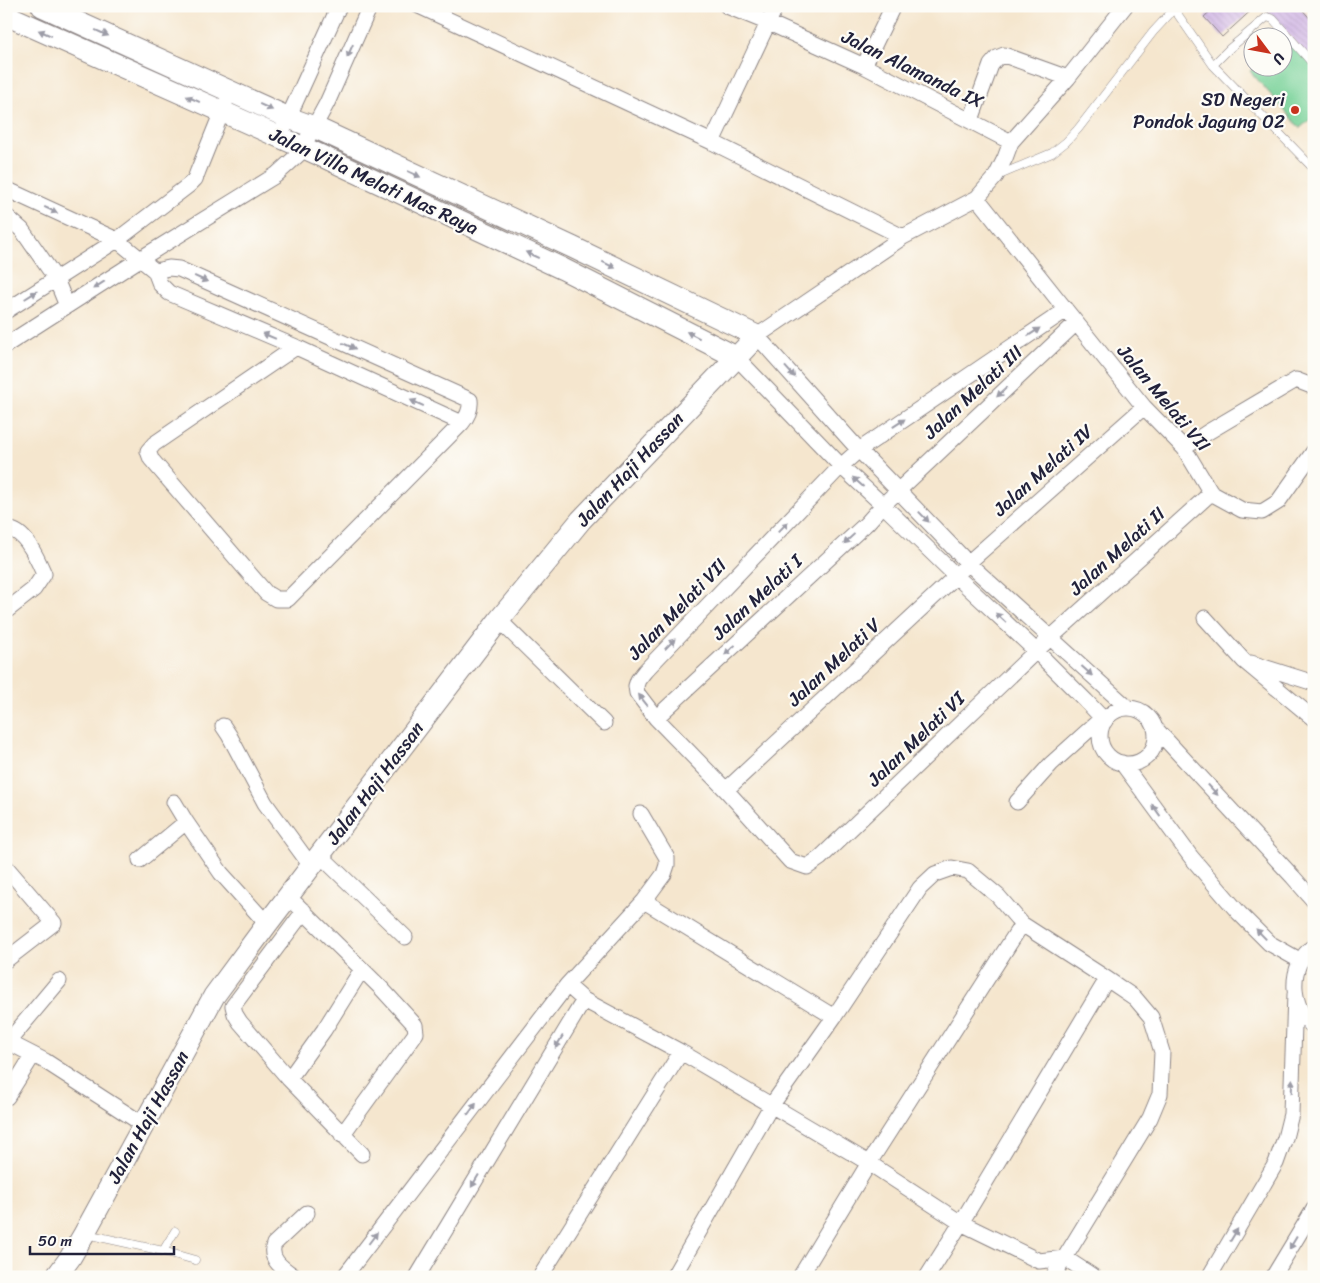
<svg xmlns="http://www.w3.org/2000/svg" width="1320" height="1283" font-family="Sriracha,sans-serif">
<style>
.green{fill:#78d299;stroke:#4d7a6a}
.building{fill:url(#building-back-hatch)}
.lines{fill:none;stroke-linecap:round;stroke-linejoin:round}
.lane-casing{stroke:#8c8484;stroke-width:9}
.street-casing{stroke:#8c8484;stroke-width:17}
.secondary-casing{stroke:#8c8484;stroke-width:23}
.lane{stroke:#fff;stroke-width:8}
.street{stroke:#fff;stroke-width:15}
.secondary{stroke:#fff;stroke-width:21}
.oneway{fill:#9c9ca7}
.poi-dot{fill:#c8321e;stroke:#fdfcf7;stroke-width:2}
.labels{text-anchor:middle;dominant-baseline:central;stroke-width:4.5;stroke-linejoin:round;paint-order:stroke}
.street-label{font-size:19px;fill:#22223b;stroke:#fdfcf7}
.poi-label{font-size:19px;fill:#22223b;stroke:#fdfcf7;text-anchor:end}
</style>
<defs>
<pattern id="building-back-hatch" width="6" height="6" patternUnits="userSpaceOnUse" patternTransform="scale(1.25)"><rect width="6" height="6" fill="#ceb1e4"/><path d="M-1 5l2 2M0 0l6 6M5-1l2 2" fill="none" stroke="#b198c4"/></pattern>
</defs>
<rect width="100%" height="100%" fill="#fdfcf7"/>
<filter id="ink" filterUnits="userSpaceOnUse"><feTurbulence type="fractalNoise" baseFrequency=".02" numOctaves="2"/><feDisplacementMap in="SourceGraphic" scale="10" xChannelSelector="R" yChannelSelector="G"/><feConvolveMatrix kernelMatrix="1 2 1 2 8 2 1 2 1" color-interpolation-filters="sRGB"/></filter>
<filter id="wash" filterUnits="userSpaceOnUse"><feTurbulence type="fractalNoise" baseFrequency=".0096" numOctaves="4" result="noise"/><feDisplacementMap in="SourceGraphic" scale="20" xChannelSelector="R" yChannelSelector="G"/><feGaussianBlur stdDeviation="1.12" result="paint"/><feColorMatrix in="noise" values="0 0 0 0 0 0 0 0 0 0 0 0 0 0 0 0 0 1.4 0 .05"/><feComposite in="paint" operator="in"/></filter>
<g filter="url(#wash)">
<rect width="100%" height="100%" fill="#f5e6ce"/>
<path class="green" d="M 1287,37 L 1314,67 L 1314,116 L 1300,128 L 1250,71 L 1254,68 L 1282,68 L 1283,42 Z"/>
<g id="blocks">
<path class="building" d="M 1216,6 L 1256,6 L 1222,37 L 1204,17 Z
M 1263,6 L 1299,6 L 1314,23 L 1314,64 Z"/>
</g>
</g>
<g filter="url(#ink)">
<use href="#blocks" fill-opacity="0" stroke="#8c8484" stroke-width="1"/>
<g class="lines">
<defs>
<path id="lane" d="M 1174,9 L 1213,65 L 1314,169
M 1213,65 L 1229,49 L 1267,17 L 1273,19 L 1314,65
M 997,176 L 1052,153 L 1066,142 L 1078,129 L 1153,32 L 1177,6
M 86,1234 L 163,1251 L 195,1260
M 163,1251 L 175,1231"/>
<path id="street" d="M 419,6 L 712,142 L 903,237
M 727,6 L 769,23 L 864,66 L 1011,142
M 1125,6 L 1068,78 L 1011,142 L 1005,158 L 996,176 L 977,198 L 903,237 L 757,336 L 859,450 L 968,563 L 1128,708
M 864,66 L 893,6
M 971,120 L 991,65 L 997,58 L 1004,55 L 1068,78
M 284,127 L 339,6
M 712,142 L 776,6
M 6,189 L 117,240 L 155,271 L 160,284 L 169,293 L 296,347 L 462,423
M 977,198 L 1066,310 L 1144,407 L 1184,448 L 1211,493 L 1242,510 L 1262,512 L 1278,502 L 1314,451
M 6,216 L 22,230 L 56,279 L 67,306
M 155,271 L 169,268 L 179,269 L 470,400 C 471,409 468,416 462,423 L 288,599 L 276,599 L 266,593 L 151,459 L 148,451 L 154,444 L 296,347
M 1066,310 L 859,450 L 841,466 L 645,671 L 638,680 L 636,686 L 637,693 L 656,718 L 726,790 L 790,861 L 807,867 L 820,858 L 1036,651 L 1211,493
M 6,311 L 117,240 L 189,185 L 195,179 L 198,171 L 225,104
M 6,345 L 140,259 L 276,175 L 298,155 L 314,127 L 327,103 L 370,6
M 736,357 L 841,466 L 883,505 L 956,576 L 1036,651 L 1086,701 L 1105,721
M 1184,448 L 1208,432 L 1296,380 L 1314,387
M 6,530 C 24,527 38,560 44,574 L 34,589 L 6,611
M 1205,618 L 1244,661 L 1314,719
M 499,620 L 604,723
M 1251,663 L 1314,683
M1100 736a28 28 0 1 1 56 0a28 28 0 1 1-56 0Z
M 656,718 L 867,523 L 883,505 L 1076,323
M 223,726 L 229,735 L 265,803 L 311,866
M 1156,729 L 1293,877 L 1314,901
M 1122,763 L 1191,857 L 1239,913 L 1269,943 L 1301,961
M 726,790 L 956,576 L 968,563 L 1144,407
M 174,802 L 186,822 L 221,873 L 267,924
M 1017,802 L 1051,764 L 1102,718
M 320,855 L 405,937
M 140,860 L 186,822
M 6,867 L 54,923 L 6,960
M 644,901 L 834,1017
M 296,904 L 381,988 L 415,1025 L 416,1033 L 342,1135
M 304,911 L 233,1006 L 235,1014 L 240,1022 L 289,1079 L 362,1154
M 1314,946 C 1287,965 1290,1008 1314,1027
M 567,985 L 584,1000 L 681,1052 L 869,1163 L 961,1223 L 1039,1261 L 1065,1258 L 1094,1277
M 6,1041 L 8,1042 L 59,981
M 8,1042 L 45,1061 L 144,1125
M 289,1079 L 324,1030 L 362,969
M 7,1097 L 33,1055
M 295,1277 C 284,1269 268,1260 274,1244 L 307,1213
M 344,1277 L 567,985 L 644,901 L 664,874 L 667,865 L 667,858 L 641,814
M 417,1277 L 584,1000
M 540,1277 L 681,1052
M 673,1277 L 771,1106 L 834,1017 L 920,888 L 935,874 L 952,868 L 968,871 L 998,896 L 1022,924 L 1107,979 L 1135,998 L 1151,1017 L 1162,1052 L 1160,1094 L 1150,1118 L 1053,1277
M 800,1277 L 869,1163 L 1022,924
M 927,1277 L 961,1223 L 1107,979
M 1209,1277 L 1276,1163 L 1285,1138 L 1291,1114 L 1295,994
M 1273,1277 L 1314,1209"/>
<path id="secondary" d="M 42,6 L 289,118 L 314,127 L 572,247 L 757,336 L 581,520 L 499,620 L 267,924 L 214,996 L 84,1234 L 70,1258 L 56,1277
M 6,15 L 313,152 L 563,269 L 736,357"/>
</defs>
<use href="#lane" class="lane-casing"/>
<use href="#street" class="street-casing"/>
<use href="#secondary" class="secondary-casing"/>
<use href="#lane" class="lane"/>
<use href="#street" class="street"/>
<use href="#secondary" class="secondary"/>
</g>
<defs><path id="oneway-solid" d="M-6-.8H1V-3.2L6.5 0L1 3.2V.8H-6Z" transform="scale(1.25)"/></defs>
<g class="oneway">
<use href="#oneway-solid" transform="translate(45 33) rotate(-156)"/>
<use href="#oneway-solid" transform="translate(102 33) rotate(24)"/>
<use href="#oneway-solid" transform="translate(350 51) rotate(114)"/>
<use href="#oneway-solid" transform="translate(193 99) rotate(-156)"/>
<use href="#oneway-solid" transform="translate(266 107) rotate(25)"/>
<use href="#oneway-solid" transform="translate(414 174) rotate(25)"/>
<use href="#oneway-solid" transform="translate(51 210) rotate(25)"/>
<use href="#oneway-solid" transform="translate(532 255) rotate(-155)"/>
<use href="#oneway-solid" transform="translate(609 265) rotate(26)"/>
<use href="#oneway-solid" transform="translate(201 279) rotate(24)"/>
<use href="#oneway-solid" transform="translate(99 285) rotate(147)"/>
<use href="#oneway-solid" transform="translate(31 295) rotate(-32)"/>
<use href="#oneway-solid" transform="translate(1034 332) rotate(-34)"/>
<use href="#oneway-solid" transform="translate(693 335) rotate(-153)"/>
<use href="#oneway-solid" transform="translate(269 336) rotate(-157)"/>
<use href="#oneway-solid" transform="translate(349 346) rotate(24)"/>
<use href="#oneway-solid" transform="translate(790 372) rotate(48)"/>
<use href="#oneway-solid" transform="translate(1002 392) rotate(137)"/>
<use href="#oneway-solid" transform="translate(417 403) rotate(-156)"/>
<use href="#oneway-solid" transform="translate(899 423) rotate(-34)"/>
<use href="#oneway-solid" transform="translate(858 482) rotate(-138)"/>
<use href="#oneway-solid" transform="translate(924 517) rotate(46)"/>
<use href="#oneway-solid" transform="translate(783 527) rotate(-46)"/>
<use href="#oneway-solid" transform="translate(849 539) rotate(137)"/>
<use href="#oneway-solid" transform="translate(1001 618) rotate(-137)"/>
<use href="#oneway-solid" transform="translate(670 644) rotate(-46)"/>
<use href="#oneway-solid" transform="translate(730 650) rotate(137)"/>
<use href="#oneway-solid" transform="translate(1087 671) rotate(42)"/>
<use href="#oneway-solid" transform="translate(643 700) rotate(-128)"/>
<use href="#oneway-solid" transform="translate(1213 790) rotate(47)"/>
<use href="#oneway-solid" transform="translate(1156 810) rotate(-126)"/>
<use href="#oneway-solid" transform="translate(1261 934) rotate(-134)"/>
<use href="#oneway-solid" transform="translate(559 1042) rotate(121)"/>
<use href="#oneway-solid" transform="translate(1292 1086) rotate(-87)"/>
<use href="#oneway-solid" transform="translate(472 1109) rotate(-53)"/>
<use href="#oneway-solid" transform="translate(475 1181) rotate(121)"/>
<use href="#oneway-solid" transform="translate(1234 1235) rotate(-59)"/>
<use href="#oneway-solid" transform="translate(373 1238) rotate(-53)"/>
<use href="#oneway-solid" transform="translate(1293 1243) rotate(121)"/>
</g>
</g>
<circle class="poi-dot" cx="1295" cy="110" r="5"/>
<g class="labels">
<g class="street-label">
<text transform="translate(913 69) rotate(26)">Jalan Alamanda IX</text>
<text transform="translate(374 181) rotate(25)">Jalan Villa Melati Mas Raya</text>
<text transform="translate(973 392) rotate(-43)">Jalan Melati III</text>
<text transform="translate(1164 398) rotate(50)">Jalan Melati VII</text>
<text transform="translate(630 469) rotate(-47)">Jalan Haji Hassan</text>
<text transform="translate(1043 470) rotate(-42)">Jalan Melati IV</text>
<text transform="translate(1117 551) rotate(-42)">Jalan Melati II</text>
<text transform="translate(757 597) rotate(-43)">Jalan Melati I</text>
<text transform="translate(677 609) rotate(-46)">Jalan Melati VII</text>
<text transform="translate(834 662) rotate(-43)">Jalan Melati V</text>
<text transform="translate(916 739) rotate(-44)">Jalan Melati VI</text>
<text transform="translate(375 783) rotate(-53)">Jalan Haji Hassan</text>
<text transform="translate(148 1117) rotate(-61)">Jalan Haji Hassan</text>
</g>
<g class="poi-label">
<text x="1285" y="99">SD Negeri<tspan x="1285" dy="22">Pondok Jagung 02</tspan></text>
</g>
</g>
<rect width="1320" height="1283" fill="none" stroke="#fdfcf7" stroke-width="25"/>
<g transform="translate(1268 52) rotate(122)"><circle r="24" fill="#fdfcf7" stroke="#a5a5ac"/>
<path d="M0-4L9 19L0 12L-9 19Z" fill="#c8321e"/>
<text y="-8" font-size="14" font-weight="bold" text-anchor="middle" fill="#22223b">U</text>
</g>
<path d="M30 1246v8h144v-8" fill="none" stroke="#22223b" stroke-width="2.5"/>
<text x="38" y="1246" font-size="15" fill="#22223b" stroke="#fdfcf7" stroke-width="4" paint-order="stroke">50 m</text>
</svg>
